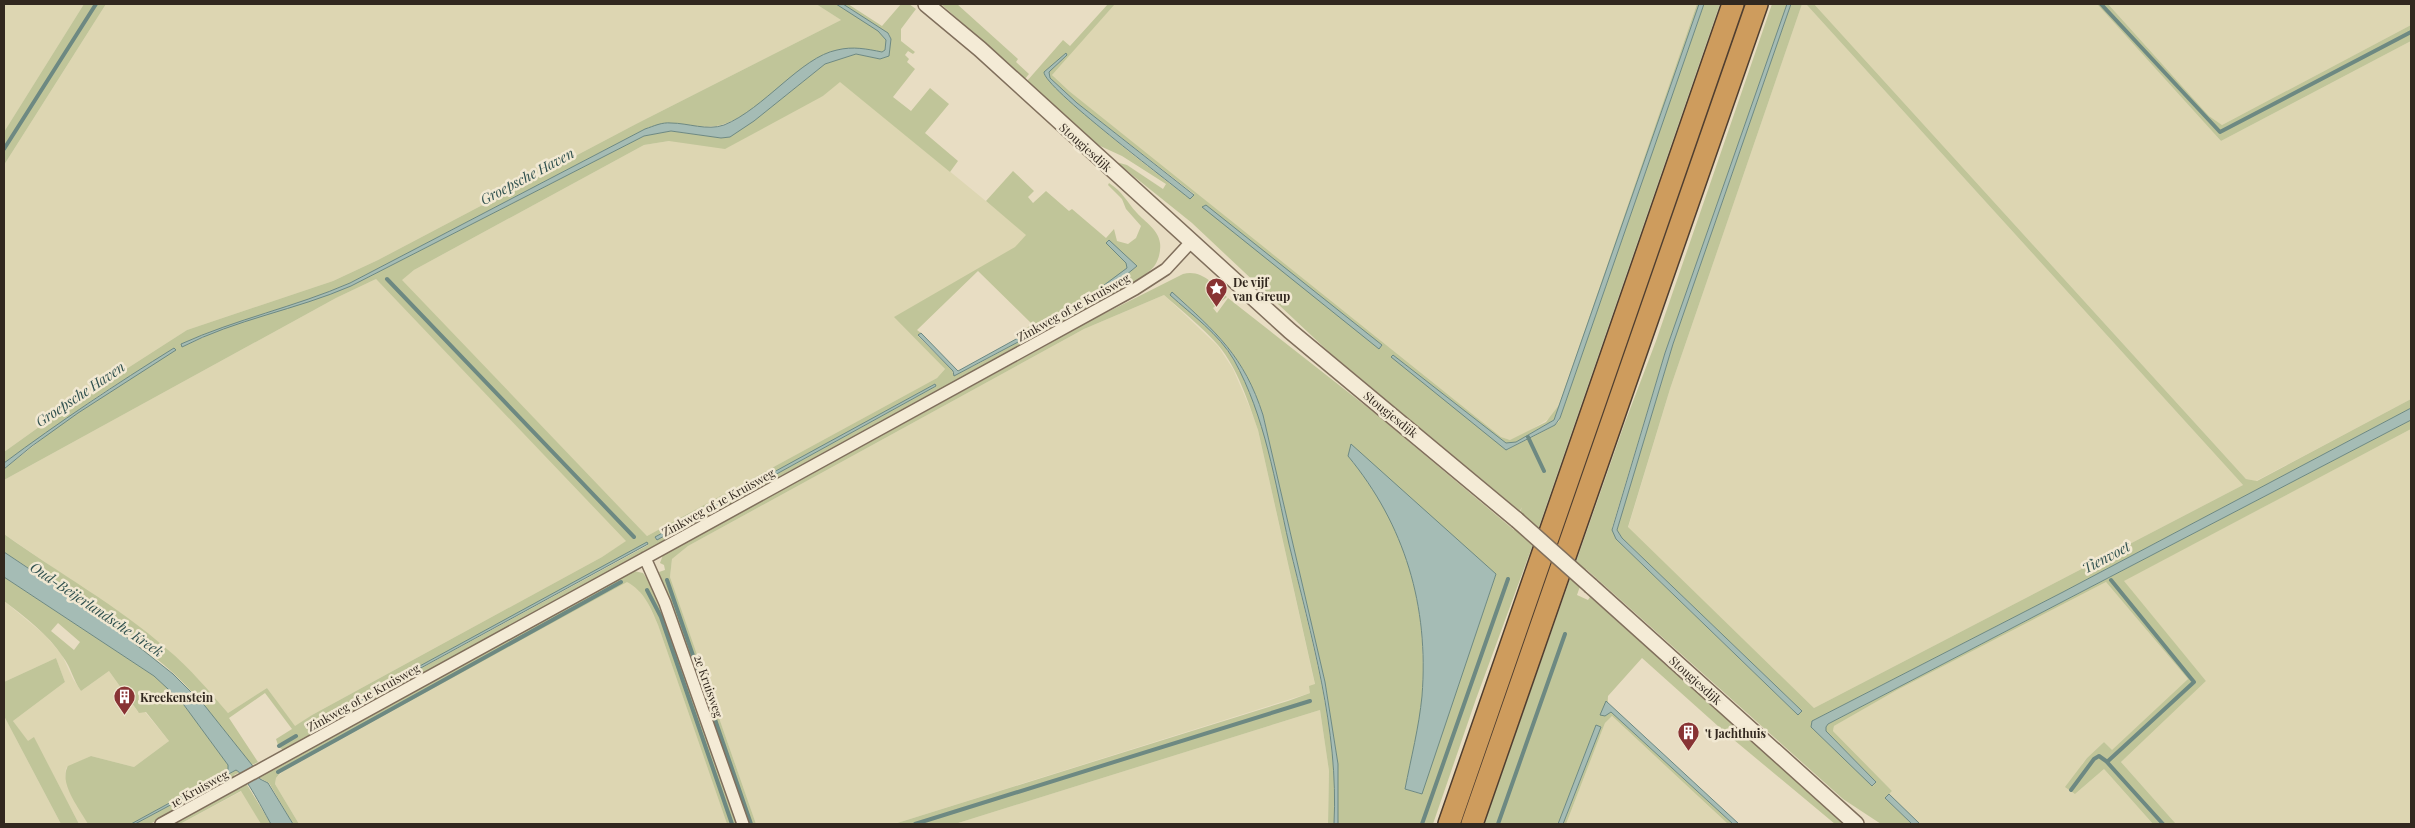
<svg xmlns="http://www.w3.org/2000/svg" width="2415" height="828" font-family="'Playfair Display',serif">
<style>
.farmland{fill:#ddd6b2}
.green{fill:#c0c599;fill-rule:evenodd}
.water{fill:#a5bcb5;stroke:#6d8982}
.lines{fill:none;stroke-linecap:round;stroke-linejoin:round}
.stream{stroke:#6d8982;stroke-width:4}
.minor-casing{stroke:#806f5c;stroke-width:14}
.tertiary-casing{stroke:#806f5c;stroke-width:18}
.motorway-casing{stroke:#4f3e30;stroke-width:24}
.minor{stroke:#f4ebd6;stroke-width:11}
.tertiary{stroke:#f4ebd6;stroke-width:15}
.motorway{stroke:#ce9c5d;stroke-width:21}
.tertiary-bridge-casing{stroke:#806f5c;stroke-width:18;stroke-linecap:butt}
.tertiary-bridge{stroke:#f4ebd6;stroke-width:15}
.labels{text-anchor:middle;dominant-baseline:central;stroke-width:5;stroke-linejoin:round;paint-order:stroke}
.street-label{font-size:12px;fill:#32281f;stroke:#f1e8d2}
.poi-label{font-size:12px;font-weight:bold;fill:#32281f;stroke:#f1e8d2;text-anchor:start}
.water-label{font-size:14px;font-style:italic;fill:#2f504e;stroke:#f1e8d2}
</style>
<rect width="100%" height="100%" fill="#e8ddc3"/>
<path class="farmland" d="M 4,4 L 84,4 L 4,132 Z
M 106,4 L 816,4 L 841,20 L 636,124 L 378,260 L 333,281 L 187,330 L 67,407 L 4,452 L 4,165 Z
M 1115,4 L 1697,4 L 1559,405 L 1550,418 L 1516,439 L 1510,440 L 1501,437 L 1062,86 L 1052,75 L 1054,71 Z
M 1802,4 L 1806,4 L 2243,485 L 1814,708 L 1628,528 L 1670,389 Z
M 1814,4 L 2097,4 L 2221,141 L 2411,41 L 2411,399 L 2256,481 L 2246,479 Z
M 2108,4 L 2411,4 L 2411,25 L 2222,125 L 2209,116 Z
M 840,81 L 1027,235 L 1016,247 L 895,317 L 945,369 L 937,378 L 647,536 L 401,280 L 414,270 L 644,145 L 669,141 L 684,141 L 823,96 Z
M 376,279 L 627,541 L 602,557 L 312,715 L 295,727 L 267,688 L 228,713 L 196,677 L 167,649 L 125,617 L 4,534 L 4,480 L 336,298 Z
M 1164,295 L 1218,346 L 1233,369 L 1250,408 L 1258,430 L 1315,685 L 1310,693 L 894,824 L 756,824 L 670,577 L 672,559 L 688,546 L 1084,329 Z
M 2411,429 L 2411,824 L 2176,824 L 2121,762 L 2206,681 L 2123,581 Z
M 627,581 L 636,587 L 647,601 L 658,625 L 727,824 L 299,824 L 275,784 L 276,778 L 283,771 Z
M 2106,582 L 2188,679 L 2112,751 L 2104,742 L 2087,758 L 2082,764 L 2075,794 L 2104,769 L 2153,824 L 1920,824 L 1889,794 L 1892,791 L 1833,731 L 1834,726 L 1846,719 L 1897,690 Z
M 4,601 L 45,635 L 62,655 L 73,679 L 81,691 L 109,671 L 138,712 L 145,712 L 169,741 L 134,767 L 91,756 L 66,768 L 65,775 L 68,786 L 88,824 L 79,824 L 34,738 L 28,742 L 13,721 L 65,682 L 56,658 L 4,682 Z
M 1320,710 L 1329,771 L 1328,824 L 955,824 Z
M 4,716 L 61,824 L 4,824 Z
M 1612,716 L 1728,824 L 1566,824 L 1605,723 Z
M 242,791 L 261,824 L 180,824 Z"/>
<path class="green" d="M 84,4 L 106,4 L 4,165 L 4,132 Z
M 816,4 L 836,4 L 880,32 L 886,40 L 886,50 L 882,52 C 867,49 853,46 837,50 C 802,57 766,108 727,123 C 700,134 677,116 645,129 L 350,283 C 295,307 236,319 181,344 L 182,347 L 226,327 L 323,297 L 351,286 L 644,136 L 671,131 L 721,138 L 730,137 L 754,121 L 825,64 L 856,54 L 880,59 L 889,56 L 891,39 L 889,34 L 843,4 L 848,4 L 882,26 L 901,4 L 909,4 L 916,9 L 901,29 L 901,41 L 915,52 L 913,54 L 908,51 L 905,55 L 909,59 L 907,62 L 915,69 L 893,97 L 911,111 L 930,88 L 949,104 L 925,133 L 958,161 L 950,172 L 840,82 L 823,96 L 725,149 L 669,141 L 644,145 L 414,270 L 402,280 L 647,536 L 937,378 L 945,369 L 894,317 L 1015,247 L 1026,235 L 986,201 L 1013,171 L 1034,191 L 1028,197 L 1033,203 L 1046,191 L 1069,211 L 1072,209 L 1106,238 L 1114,229 L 1117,241 L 1128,244 L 1136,238 L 1141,226 L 1126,209 L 1122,199 L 1108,185 L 1109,183 C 1123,192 1126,201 1137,213 C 1145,222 1158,229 1160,243 C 1161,250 1159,259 1155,265 C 1143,283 1058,325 1034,338 L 1030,333 L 1063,316 L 1062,313 L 1029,332 L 1027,328 L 1032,324 L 978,271 L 917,330 L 921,333 L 918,336 L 953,371 L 952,373 L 972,367 L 1020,341 L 1020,346 L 284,751 L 279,747 L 296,737 L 295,735 L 278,745 L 276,739 L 292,729 L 265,693 L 229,718 L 258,762 L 252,765 C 226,733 202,700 172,672 C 121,626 61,589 4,552 L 4,534 C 58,573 117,605 167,649 C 190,668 209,691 228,713 L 267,688 L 295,726 L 312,715 L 602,557 L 626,541 L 376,279 L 336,298 L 4,480 L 4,469 L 61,424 L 175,350 L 174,348 L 100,395 L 4,463 L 4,452 L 67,407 L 187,330 L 333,281 L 378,260 L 636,124 L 841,20 ZM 1117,254 L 1137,266 L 1109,289 L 1086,303 L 1084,300 L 1127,270 L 1127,264 ZM 935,384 L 936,386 L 657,540 L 656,538 ZM 647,543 L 648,545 L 320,723 L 319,721 Z
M 941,4 L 957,4 L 1018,59 L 1016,62 L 1029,74 L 1025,79 Z
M 1108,4 L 1115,4 L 1052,75 L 1069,91 L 1501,437 L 1510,440 L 1546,422 L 1559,405 L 1697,4 L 1699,4 L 1554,420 L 1516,442 L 1506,444 L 1393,355 L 1507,450 L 1555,425 L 1559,421 L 1704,4 L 1720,4 L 1532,547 L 1476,699 L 1433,824 L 1338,824 L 1338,764 L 1325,682 L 1263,415 C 1245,358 1216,331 1173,293 L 1171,295 C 1192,314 1217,332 1232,357 C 1266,413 1275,482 1289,544 C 1310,636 1339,729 1334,824 L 1328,824 L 1329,771 L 1320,710 L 955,824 L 894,824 L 1288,701 L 1310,693 L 1309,686 L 1315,684 L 1258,430 C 1248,401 1238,369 1218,345 C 1202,327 1182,311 1164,295 L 1084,329 L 688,546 L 672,559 L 670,577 L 756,824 L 746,824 L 664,591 L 659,572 L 665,570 L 664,565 L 660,563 L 663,555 L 1049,344 L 1060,336 L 1183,274 C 1202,269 1214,285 1227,297 L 1213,308 L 1217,313 L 1228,298 L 1376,414 L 1514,530 L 1522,507 L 1520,511 L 1329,352 L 1192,223 L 1116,162 L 1127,165 L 1163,189 L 1166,184 L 1122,156 L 1098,145 L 1027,81 L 1063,40 L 1070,46 ZM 1066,53 L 1067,55 L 1049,72 L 1050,78 L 1069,97 L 1194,194 L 1190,198 C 1170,185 1046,88 1045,72 ZM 1348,456 L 1496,574 L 1421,794 L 1405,789 C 1411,758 1420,726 1422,695 C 1428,605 1406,525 1348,456 Z
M 1772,4 L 1787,4 L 1665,353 L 1612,528 L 1616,539 L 1798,715 L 1802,711 L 1622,538 L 1617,530 L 1673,344 L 1791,4 L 1802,4 L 1670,389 L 1628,527 L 1814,708 L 2243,485 L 1806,4 L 1814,4 L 2246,479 L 2257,481 L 2411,399 L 2411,408 L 2063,592 L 1812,721 L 1811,727 L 1873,786 L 1876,782 L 1826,731 L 1826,727 L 1828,724 L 2411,420 L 2411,429 L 2124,581 L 2206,681 L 2121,762 L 2176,824 L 2153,824 L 2104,769 L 2075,794 L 2065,787 L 2087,758 L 2104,742 L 2112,750 L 2188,679 L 2106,582 L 1897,690 L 1834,726 L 1833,731 L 1892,791 L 1885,798 L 1912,824 L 1881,824 L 1843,799 L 1586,569 L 1577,595 L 1588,600 L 1590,597 L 1844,824 L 1835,824 L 1728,735 L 1642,658 L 1608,696 L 1607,713 L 1611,712 L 1733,824 L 1728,824 L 1612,716 L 1605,723 L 1566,824 L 1563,824 L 1601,727 L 1596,726 L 1558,824 L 1484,824 L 1624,425 L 1656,341 Z
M 2097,4 L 2108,4 L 2209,116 L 2222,125 L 2411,25 L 2411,41 L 2221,141 Z
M 634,571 L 643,573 L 657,594 L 740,824 L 727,824 L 658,625 C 651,608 644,591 627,582 L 281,772 L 276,778 L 275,784 L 299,824 L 293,824 L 269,783 L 258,777 Z
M 4,577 L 154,676 L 181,701 L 228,765 L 228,771 L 131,824 L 88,824 C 80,809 58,783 68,766 L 91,756 L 134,767 L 169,741 L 146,712 L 139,713 L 109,671 L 81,691 C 73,680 71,667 63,657 C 48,634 25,617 4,601 ZM 58,623 L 80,642 L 74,650 L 51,631 Z
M 56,658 L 65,682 L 13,721 L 28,741 L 34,737 L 79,824 L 61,824 L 4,716 L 4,682 Z
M 236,770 L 240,772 L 234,775 L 235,778 L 150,824 L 135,824 Z
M 246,783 L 271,824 L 261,824 L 241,791 L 180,824 L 172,824 Z"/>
<path class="water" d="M 836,4 L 843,4 L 888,33 L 891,39 L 889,56 L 880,59 L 856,54 L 825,64 L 754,121 L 730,137 L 721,138 L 671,131 L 644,136 L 351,286 C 296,310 236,319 182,347 L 181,344 C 236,319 295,307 350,283 L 645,129 C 654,126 662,122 671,123 C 688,123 707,131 724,125 C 764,109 801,57 837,50 C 853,46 867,49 882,52 L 885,50 L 886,40 L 878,31 Z
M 1699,4 L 1704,4 L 1560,418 L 1555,425 L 1506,450 L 1391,357 L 1393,355 L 1506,443 L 1516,442 L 1554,420 Z
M 1787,4 L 1791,4 L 1673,344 L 1617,530 L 1622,538 L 1802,711 L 1798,715 L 1616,539 L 1612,530 L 1665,353 Z
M 1066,53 L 1067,55 L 1049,72 L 1050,78 L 1077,103 L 1194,195 L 1190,199 C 1171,183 1043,87 1044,72 Z
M 1206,205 L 1382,345 L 1379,349 L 1202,207 Z
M 1109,240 L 1137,266 L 1109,289 L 1085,303 L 1084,300 L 1127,268 L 1126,263 L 1106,243 Z
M 1172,292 C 1216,332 1244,356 1263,415 L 1325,682 L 1338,764 L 1338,824 L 1334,824 C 1339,729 1311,636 1289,544 C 1275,482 1265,416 1234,360 C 1219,334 1192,315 1170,295 Z
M 921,333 L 958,371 L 1018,338 L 1020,341 L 954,376 L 953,371 L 918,335 Z
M 174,348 L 176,350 L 78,413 L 32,446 L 4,469 L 4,463 C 59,422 116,384 174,348 Z
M 935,384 L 936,386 L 657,540 L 655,537 Z
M 2411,408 L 2411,420 L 1828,724 L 1826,727 L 1826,731 L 1876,782 L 1872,786 L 1811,727 L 1812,721 L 2063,592 Z
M 1351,444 L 1496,574 L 1422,794 L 1405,789 C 1411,758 1419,727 1422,696 C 1429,606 1405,525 1348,456 Z
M 647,542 L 648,544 L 320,723 L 319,721 Z
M 4,552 L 100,616 L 173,674 L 205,706 L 252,765 L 260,779 L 268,783 L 293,824 L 271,824 C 265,814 245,774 236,770 L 135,824 L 131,824 L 228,771 L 228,765 L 181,701 L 154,676 L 4,577 Z
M 1606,701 L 1739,824 L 1733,824 L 1611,712 L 1605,716 L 1600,715 Z
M 1596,725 L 1601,727 L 1563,824 L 1558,824 Z
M 1889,794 L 1920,824 L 1912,824 L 1885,798 Z"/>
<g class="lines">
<path class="stream" d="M 2101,4 L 2220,132 L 2411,32
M 4,149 L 96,4
M 387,279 L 634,537
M 1528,437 L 1544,471
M 667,580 L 751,824
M 647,590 L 661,617 L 732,824
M 279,746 L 296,736
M 2107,762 L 2194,682 L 2111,580
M 278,772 L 621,582
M 2071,790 L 2094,759 L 2099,756 L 2106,761 L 2163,824
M 915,824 L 1310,701
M 1422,824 L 1508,579
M 1498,824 L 1565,634"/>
<defs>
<path id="minor" d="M 645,558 L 665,603 L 743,824
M 161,824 L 1135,289 L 1166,269 L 1191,242"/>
<path id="tertiary" d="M 926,4 L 980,49 L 1290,331 L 1517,520
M 1591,586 L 1856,824"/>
<path id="motorway" d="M 1449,824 L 1733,4
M 1472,824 L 1757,4"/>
</defs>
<use href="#minor" class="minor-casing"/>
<use href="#tertiary" class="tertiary-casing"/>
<use href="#motorway" class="motorway-casing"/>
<use href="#minor" class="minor"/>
<use href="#tertiary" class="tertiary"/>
<use href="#motorway" class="motorway"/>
<defs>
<path id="tertiary-bridge" d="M 1517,520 L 1591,586"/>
</defs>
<use href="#tertiary-bridge" class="tertiary-bridge-casing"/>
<use href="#tertiary-bridge" class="tertiary-bridge"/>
</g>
<defs>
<symbol id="sight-pin" viewBox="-11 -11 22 30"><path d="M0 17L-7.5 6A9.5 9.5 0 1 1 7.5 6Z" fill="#883334" stroke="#f1e8d2"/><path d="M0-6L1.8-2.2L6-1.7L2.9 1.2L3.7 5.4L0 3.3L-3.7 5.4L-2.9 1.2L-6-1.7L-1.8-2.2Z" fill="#fff"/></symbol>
<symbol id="building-pin" viewBox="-11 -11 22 30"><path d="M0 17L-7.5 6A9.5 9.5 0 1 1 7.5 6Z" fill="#883334" stroke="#f1e8d2"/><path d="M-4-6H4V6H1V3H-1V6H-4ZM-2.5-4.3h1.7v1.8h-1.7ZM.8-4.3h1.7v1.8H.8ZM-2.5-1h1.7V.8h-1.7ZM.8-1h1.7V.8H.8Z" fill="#fff"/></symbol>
</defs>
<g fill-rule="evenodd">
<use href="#sight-pin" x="1204" y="276" width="25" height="34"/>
<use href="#building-pin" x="112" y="684" width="25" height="34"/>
<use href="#building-pin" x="1676" y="720" width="25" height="34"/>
</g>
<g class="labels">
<g class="street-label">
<text transform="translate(1086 147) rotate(42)">Stougjesdijk</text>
<text transform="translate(1073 307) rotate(-29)">Zinkweg of 1e Kruisweg</text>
<text transform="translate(1391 414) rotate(39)">Stougjesdijk</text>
<text transform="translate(718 502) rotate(-29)">Zinkweg of 1e Kruisweg</text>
<text transform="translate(1696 680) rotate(42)">Stougjesdijk</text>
<text transform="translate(709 686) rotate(71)">2e Kruisweg</text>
<text transform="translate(363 697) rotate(-29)">Zinkweg of 1e Kruisweg</text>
<text transform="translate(199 788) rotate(-29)">1e Kruisweg</text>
</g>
<g class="poi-label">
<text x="1233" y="282">De vijf<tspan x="1233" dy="14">van Greup</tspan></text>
<text x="140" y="697">Kreekenstein</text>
<text x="1705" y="733">'t Jachthuis</text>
</g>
<g class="water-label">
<text transform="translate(527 176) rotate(-28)">Groepsche Haven</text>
<text transform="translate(80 394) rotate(-34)">Groepsche Haven</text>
<text transform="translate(2106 557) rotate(-28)">Tienvoet</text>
<text transform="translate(97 609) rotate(34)">Oud-Beijerlandsche Kreek</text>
</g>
</g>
<rect width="2415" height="828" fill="none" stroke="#32281f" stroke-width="10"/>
</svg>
